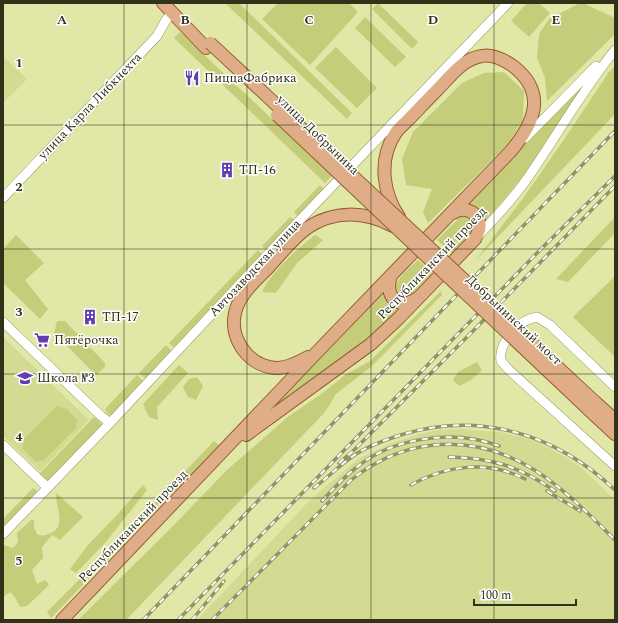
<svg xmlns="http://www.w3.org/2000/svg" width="618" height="623" font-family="Spectral,serif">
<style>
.built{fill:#d3db93}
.green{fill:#c5cd7a}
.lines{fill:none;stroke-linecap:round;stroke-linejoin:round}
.minor-casing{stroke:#969c5f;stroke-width:10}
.major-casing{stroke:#955e2e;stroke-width:14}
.minor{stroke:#fff;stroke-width:9}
.major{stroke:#e0ad89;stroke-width:12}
.rail-casing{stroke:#909567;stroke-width:3.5}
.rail{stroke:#fff;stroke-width:2;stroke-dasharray:6;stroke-linecap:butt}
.major-bridge-casing{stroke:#955e2e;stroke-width:14;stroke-linecap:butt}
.major-bridge{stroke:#e0ad89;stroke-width:12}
.grid{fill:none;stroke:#303219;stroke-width:1;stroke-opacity:0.55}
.labels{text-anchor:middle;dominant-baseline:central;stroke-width:3;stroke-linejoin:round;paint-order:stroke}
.poi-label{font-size:13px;fill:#303219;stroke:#fff;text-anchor:start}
.street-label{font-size:13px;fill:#303219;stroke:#fff}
.grid-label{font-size:13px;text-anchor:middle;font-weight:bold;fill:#303219;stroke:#fff;stroke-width:3;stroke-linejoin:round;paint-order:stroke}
</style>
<rect width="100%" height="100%" fill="#e0e7a7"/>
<path class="built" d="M 3,56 L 27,79 L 3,103 Z
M 3,337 L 89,420 L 40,471 L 3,436 Z
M 461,429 L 499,432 L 521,437 L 538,442 L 569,459 L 583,469 L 615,500 L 615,620 L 197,620 L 309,501 L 357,460 L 370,453 L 392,443 L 419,434 L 439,430 Z"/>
<path class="green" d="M 225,3 L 239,3 L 352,113 L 347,119 Z
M 278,3 L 349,3 L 358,12 L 310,65 L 262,19 Z
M 378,3 L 418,42 L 412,49 L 372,9 Z
M 527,3 L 539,3 L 550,13 L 529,37 L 511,21 Z
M 580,3 L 583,3 L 615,18 L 615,34 L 547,101 L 545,78 L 537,58 L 539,34 L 549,19 Z
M 365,17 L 406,57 L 395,67 L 355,28 Z
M 180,32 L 332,176 L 325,183 L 174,38 Z
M 336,47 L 377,88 L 357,108 L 315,68 Z
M 615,66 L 615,114 L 475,261 L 524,197 L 563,141 L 609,72 Z
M 504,72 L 524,91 L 523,120 L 507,145 L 428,223 L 423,212 L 432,189 L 406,185 L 402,159 L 413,132 L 462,83 L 484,73 Z
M 581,88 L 525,174 L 484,223 C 483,211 477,206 464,205 Z
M 320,185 L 324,190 L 299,217 L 294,212 Z
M 466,216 L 472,218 L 476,223 L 473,233 L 453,255 L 437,240 L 460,217 Z
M 290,217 L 296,221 L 268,251 L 262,246 Z
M 615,217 L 615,233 L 568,282 L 556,279 Z
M 16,235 L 44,263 L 25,280 L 48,309 L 40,319 L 3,283 L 3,249 Z
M 315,235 L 323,240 L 297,263 L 276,293 L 262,292 C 271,272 298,248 315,235 Z
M 258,250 L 264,256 L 176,349 L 169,343 Z
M 418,260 L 434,275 L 410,298 L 399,297 C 388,283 409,269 418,260 Z
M 615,276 L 615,357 L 573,317 Z
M 384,289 C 389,299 392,308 404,309 L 356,353 L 270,411 Z
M 441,291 L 442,295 L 372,366 L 336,394 L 325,412 L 126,620 L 78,620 L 170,529 L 227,470 L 289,416 L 320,395 L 345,375 L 370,361 Z
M 57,321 L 65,321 L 105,363 L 105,367 L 96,375 L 54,333 Z
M 166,345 L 173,352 L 147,380 L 139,373 Z
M 477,362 L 482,370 L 471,380 L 459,386 L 453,380 L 458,372 Z
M 179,365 L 188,373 L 157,407 L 158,420 L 149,417 L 143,404 Z
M 137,375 L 145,383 L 113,416 L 108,414 L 105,409 Z
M 197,377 L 203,386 L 196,400 L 188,397 L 183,387 L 189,379 Z
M 57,406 L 67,409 L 77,420 L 76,428 L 44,460 L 36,462 L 23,449 L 23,440 Z
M 94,417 L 103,425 L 49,482 L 39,474 Z
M 214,441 L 219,445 L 175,492 L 171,486 Z
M 143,485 L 147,490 L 105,543 L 76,573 L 70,569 L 88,545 L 117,515 Z
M 33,488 L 38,492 L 3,529 L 3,519 Z
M 56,493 L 83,517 L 60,540 L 52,535 L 42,547 L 43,558 L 32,570 L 37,584 L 45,580 L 49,585 L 27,606 L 20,607 L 15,597 L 10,592 L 3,597 L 3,546 L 4,545 L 13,548 L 18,542 L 17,533 L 31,520 L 34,520 L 34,528 L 38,535 C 45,536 47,535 53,532 C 66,524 55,505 56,493 Z
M 157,501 L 161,504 L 51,618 L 47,612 Z"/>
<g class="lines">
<defs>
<path id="minor" d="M 525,138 L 596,66
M 3,198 L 157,36 L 166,20 L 173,12
M 477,237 C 496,217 514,198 529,176 C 558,134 583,89 615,50
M 3,322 L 100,415 L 110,423
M 615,387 L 550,325 L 537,317 C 520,319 498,343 501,361 L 509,370 L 615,466
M 3,445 L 48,488
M 3,534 L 110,423 L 299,221 L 508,3"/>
<path id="major" d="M 163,3 L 206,48
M 391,276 C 384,295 397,311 416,299
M 308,357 C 299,362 288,368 277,368 C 249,367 229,339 235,313 C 239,295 254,282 267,269 C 279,256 292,239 307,228 C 334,210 365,211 393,226
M 595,402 L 615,420
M 587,408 L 615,434
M 246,435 L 371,344 L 399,318 L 475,239 C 476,236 478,233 479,230 C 483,214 466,205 453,213
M 62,620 L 319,350 L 510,152 C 534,124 548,93 513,66 C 504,60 492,54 482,56 C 462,59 450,77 437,90 C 427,100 417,111 407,121 C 403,125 398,129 395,134 C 378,160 383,193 399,217"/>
</defs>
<use href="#minor" class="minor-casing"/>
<use href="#major" class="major-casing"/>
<use href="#minor" class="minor"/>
<use href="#major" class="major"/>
<defs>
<path id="rail" d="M 449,457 C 493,458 518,466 555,491
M 339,463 L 354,450 L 475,329 L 615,186
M 411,485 C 446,465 488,460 525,479
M 314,488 C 328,477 341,464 356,454 C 370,445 388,439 404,434 C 482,411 557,435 615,490
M 547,491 L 580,511
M 322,501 C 333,489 344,477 357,467 C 394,437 454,429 499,446
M 143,620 L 615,131
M 178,620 L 542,248 L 615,176
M 192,620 L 224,581
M 212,620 L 351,480 C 375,461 403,448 434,445 C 514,438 563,488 615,540"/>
</defs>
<use href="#rail" class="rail-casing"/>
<use href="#rail" class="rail"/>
<defs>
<path id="major-bridge" d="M 210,43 L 595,402
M 277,115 L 587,408"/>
</defs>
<use href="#major-bridge" class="major-bridge-casing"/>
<use href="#major-bridge" class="major-bridge"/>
</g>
<path class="grid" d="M 124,3 L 124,620M 247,3 L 247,620M 371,3 L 371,620M 494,3 L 494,620M 3,125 L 615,125M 3,249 L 615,249M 3,374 L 615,374M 3,498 L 615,498"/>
<defs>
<symbol id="restaurant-bare" viewBox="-9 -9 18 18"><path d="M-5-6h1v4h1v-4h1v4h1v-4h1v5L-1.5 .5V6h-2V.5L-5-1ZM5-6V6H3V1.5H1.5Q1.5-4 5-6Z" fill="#633bb3" stroke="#fff" stroke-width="2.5" paint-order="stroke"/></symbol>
<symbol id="building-bare" viewBox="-9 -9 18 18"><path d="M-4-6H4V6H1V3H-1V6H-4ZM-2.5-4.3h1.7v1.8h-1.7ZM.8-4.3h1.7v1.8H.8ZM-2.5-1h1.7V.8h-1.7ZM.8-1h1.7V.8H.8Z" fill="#633bb3" stroke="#fff" stroke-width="2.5" paint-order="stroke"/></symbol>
<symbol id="supermarket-bare" viewBox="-9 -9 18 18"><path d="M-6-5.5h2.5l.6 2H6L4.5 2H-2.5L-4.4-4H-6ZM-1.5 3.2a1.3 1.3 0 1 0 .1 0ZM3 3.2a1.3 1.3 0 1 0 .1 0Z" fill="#633bb3" stroke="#fff" stroke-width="2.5" paint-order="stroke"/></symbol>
<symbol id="school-bare" viewBox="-9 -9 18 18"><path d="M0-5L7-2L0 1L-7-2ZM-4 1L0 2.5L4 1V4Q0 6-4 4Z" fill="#633bb3" stroke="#fff" stroke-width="2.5" paint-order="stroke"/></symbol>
</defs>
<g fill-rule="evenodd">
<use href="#restaurant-bare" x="181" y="67" width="22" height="22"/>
<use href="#building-bare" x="216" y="159" width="22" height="22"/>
<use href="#building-bare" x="79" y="306" width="22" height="22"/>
<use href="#supermarket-bare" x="31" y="329" width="22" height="22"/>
<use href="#school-bare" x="14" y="367" width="22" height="22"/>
</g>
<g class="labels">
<g class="poi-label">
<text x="204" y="78">ПиццаФабрика</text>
<text x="239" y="170">ТП-16</text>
<text x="102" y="317">ТП-17</text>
<text x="54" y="340">Пятёрочка</text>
<text x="37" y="378">Школа №3</text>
</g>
<g class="street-label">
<text transform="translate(90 106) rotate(-46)">улица Карла Либкнехта</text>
<text transform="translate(318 135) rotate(44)">улица Добрынина</text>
<text transform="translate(432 263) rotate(-46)">Республиканский проезд</text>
<text transform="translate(255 268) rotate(-47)">Автозаводская улица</text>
<text transform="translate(514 320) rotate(43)">Добрынинский мост</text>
<text transform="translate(133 526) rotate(-46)">Республиканский проезд</text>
</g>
</g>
<g class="grid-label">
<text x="62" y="24">A</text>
<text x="185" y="24">B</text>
<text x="309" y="24">C</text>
<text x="433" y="24">D</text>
<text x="556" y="24">E</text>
<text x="19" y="67">1</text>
<text x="19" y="191">2</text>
<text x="19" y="316">3</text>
<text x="19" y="441">4</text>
<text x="19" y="565">5</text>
</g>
<rect width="618" height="623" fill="none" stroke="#303219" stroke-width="8"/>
<path d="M474 599v6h102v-6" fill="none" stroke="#303219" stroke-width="2"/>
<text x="480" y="599" font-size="12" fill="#303219" stroke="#ffffff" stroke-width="3" paint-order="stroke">100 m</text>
</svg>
